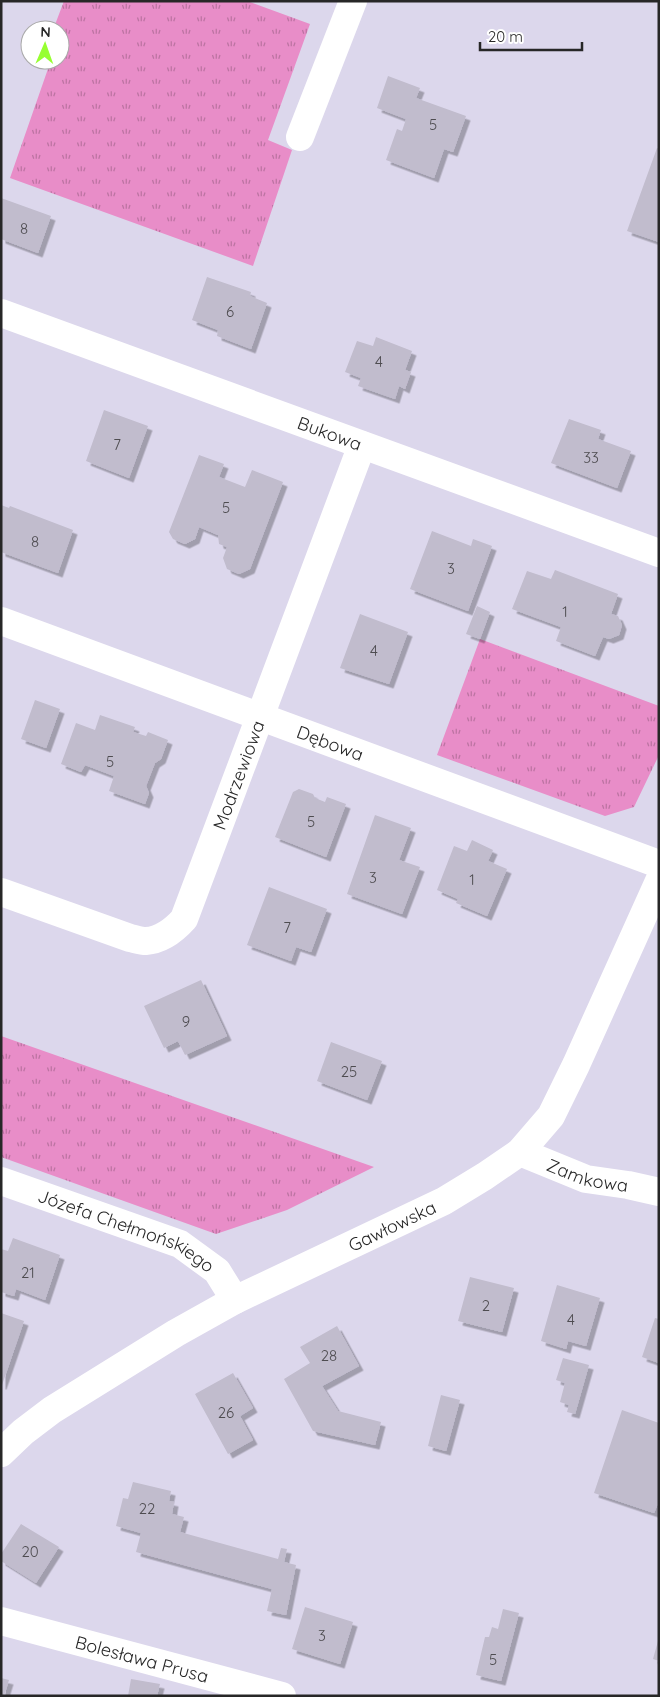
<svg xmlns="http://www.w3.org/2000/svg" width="660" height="1697" font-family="Quicksand,sans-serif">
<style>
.grass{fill:url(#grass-tufts)}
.building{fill:#c1bccd;filter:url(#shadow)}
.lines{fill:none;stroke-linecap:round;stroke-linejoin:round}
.minor{stroke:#fff;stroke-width:28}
.labels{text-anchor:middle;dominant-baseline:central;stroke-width:4.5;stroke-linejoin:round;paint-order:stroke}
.number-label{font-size:15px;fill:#4e4c50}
.street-label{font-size:18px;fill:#272727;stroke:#fff}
</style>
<defs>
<pattern id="grass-tufts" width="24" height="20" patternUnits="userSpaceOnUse" patternTransform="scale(1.25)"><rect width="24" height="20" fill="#e88dc8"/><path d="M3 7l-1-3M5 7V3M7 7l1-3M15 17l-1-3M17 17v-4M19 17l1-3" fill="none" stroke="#bc73a2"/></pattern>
<filter id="shadow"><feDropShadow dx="4.5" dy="4.5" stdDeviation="0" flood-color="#0004"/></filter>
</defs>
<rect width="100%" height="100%" fill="#dcd7ec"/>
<path class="grass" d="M 64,1 L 247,1 L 310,24 L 268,140 L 292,150 L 253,266 L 10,178 L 50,63 L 43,60 L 60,60 L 60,30 L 53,30 Z
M 480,639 L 659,706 L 659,755 L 634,807 L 605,816 L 437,755 Z
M 1,1036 L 374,1167 L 287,1210 L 216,1234 L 1,1157 Z"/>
<path class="building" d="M 388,76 L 420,88 L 416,98 L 466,116 L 453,152 L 444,149 L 434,178 L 386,160 L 397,129 L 402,131 L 406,119 L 377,108 Z
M 657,148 L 659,149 L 659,242 L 627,231 Z
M 1,198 L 51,216 L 38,253 L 1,239 Z
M 207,277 L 251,292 L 250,296 L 267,303 L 251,349 L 217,336 L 218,330 L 192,320 Z
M 376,337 L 412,351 L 405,370 L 411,372 L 405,389 L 399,386 L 395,399 L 358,386 L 361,378 L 345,372 L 357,341 L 373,346 Z
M 104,410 L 148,426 L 129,478 L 86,461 Z
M 569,419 L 601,430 L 598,439 L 631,451 L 617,488 L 551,463 Z
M 199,455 L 224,464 L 219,477 L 245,487 L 252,470 L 283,482 L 250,569 L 239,574 L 227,569 L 223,558 L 227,547 L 219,544 L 218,535 L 199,527 L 195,539 L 185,544 L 173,539 L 169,532 Z
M 1,505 L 9,508 L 10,506 L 73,530 L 58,573 L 1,552 Z
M 432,531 L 471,546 L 473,539 L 492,546 L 468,611 L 410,589 Z
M 555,570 L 618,594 L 611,614 L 618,616 L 622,625 L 619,635 L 609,639 L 603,637 L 595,656 L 556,641 L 561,627 L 512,609 L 527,571 L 551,579 Z
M 477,606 L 490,612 L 480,639 L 466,634 Z
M 360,614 L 408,632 L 389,684 L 340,668 Z
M 35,700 L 60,709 L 46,748 L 21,739 Z
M 100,715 L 135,727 L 133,732 L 146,736 L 148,732 L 168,740 L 161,759 L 155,763 L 146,786 L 149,793 L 145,804 L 109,791 L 114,776 L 85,765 L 81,772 L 61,764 L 76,723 L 95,730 Z
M 299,789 L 313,794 L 315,798 L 325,802 L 327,797 L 346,804 L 326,857 L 275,837 L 293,792 Z
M 375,815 L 411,828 L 399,860 L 420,867 L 402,914 L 347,894 Z
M 472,840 L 493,850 L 488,861 L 507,869 L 487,916 L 456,903 L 458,899 L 437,890 L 454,846 L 467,851 Z
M 269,887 L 327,909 L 311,952 L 296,947 L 291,961 L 247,945 Z
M 201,980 L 227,1036 L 185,1055 L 178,1041 L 164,1048 L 144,1006 Z
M 331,1042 L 382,1061 L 367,1100 L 317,1081 Z
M 13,1238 L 60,1255 L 45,1300 L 16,1289 L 14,1296 L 1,1292 L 1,1249 L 8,1251 Z
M 470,1277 L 514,1288 L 502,1332 L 458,1321 Z
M 557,1285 L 600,1298 L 586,1346 L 568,1341 L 566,1349 L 541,1341 Z
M 1,1313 L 24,1321 L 2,1385 L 1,1385 Z
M 655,1318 L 659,1319 L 659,1363 L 642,1357 Z
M 337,1326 L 359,1366 L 322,1386 L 338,1411 L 381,1422 L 375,1445 L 313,1431 L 284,1379 L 310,1363 L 300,1347 Z
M 563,1358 L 589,1365 L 575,1414 L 567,1412 L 569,1405 L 560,1402 L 565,1383 L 556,1380 Z
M 233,1373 L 253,1408 L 240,1416 L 253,1440 L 228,1454 L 195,1394 Z
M 441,1395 L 460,1400 L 446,1451 L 428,1446 Z
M 622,1410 L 659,1423 L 659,1501 L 654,1513 L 594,1493 Z
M 133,1482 L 171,1491 L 169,1501 L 174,1502 L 172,1514 L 184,1517 L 180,1532 L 278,1559 L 281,1548 L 287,1549 L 284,1562 L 296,1565 L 286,1615 L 267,1611 L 272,1589 L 136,1552 L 141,1533 L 116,1526 L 123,1498 L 128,1499 Z
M 21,1524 L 59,1547 L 36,1583 L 1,1561 L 1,1554 Z
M 305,1607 L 353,1622 L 340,1664 L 292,1649 Z
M 503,1609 L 519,1613 L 501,1681 L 476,1675 L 485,1637 L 489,1637 L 492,1627 L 498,1629 Z
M 658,1641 L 659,1641 L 659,1661 L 653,1659 Z
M 1,1678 L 9,1680 L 4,1696 L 1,1696 Z
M 131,1679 L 160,1684 L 157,1696 L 128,1696 Z"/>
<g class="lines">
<g class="minor">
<path d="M 300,137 L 353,1"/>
<path id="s1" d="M 1,313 L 659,553"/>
<path id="s2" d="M 1,621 L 659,864"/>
<path id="s3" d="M 1,892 L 130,938 C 135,939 141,941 146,941 C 161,940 175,929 184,919 L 362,445"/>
<path id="s4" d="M 520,1152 L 586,1179 L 628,1185 L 659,1192"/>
<path id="s5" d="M 1,1181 L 180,1244 L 217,1271 L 235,1300"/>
<path id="s6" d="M 1,1453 L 23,1432 L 52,1410 L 176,1333 L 235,1300 L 444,1201 L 485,1176 L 520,1152 L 551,1116 L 576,1065 L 659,881"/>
<path id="s7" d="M 1,1621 L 282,1696"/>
</g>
</g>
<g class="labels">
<g class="number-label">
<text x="433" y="124">5</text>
<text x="24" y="228">8</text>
<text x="230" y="311">6</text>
<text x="379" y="361">4</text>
<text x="117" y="444">7</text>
<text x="591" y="457">33</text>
<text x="226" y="507">5</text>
<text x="35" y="541">8</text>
<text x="451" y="568">3</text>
<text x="565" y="611">1</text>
<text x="374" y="650">4</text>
<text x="110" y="761">5</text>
<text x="311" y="821">5</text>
<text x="373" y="877">3</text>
<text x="472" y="879">1</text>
<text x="287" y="927">7</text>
<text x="186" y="1021">9</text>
<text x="349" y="1071">25</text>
<text x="28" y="1272">21</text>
<text x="486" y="1305">2</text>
<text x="571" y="1319">4</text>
<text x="329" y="1355">28</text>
<text x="226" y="1412">26</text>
<text x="147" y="1508">22</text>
<text x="30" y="1551">20</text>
<text x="322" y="1635">3</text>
<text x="493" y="1659">5</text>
</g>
<g class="street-label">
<text stroke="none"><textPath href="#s1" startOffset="350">Bukowa</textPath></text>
<text stroke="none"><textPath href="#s2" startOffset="351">Dębowa</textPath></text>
<text stroke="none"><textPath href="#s3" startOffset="352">Modrzewiowa</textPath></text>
<text stroke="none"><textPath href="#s4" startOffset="72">Zamkowa</textPath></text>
<text stroke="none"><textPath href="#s6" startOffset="454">Gawłowska</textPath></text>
<text stroke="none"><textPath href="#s5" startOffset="135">Józefa Chełmońskiego</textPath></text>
<text stroke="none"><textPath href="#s7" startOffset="146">Bolesława Prusa</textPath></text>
</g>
</g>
<rect width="660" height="1697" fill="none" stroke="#272727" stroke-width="5"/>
<g transform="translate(45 45) rotate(2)"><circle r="24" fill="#ffffff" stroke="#a9a9a9"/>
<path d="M0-4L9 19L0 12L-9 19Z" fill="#97ff31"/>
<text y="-8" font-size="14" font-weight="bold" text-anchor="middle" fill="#272727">N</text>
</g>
<path d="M480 42v8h102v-8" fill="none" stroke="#272727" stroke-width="2.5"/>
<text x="488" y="42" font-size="15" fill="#272727" stroke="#ffffff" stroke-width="4" paint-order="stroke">20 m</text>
</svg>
